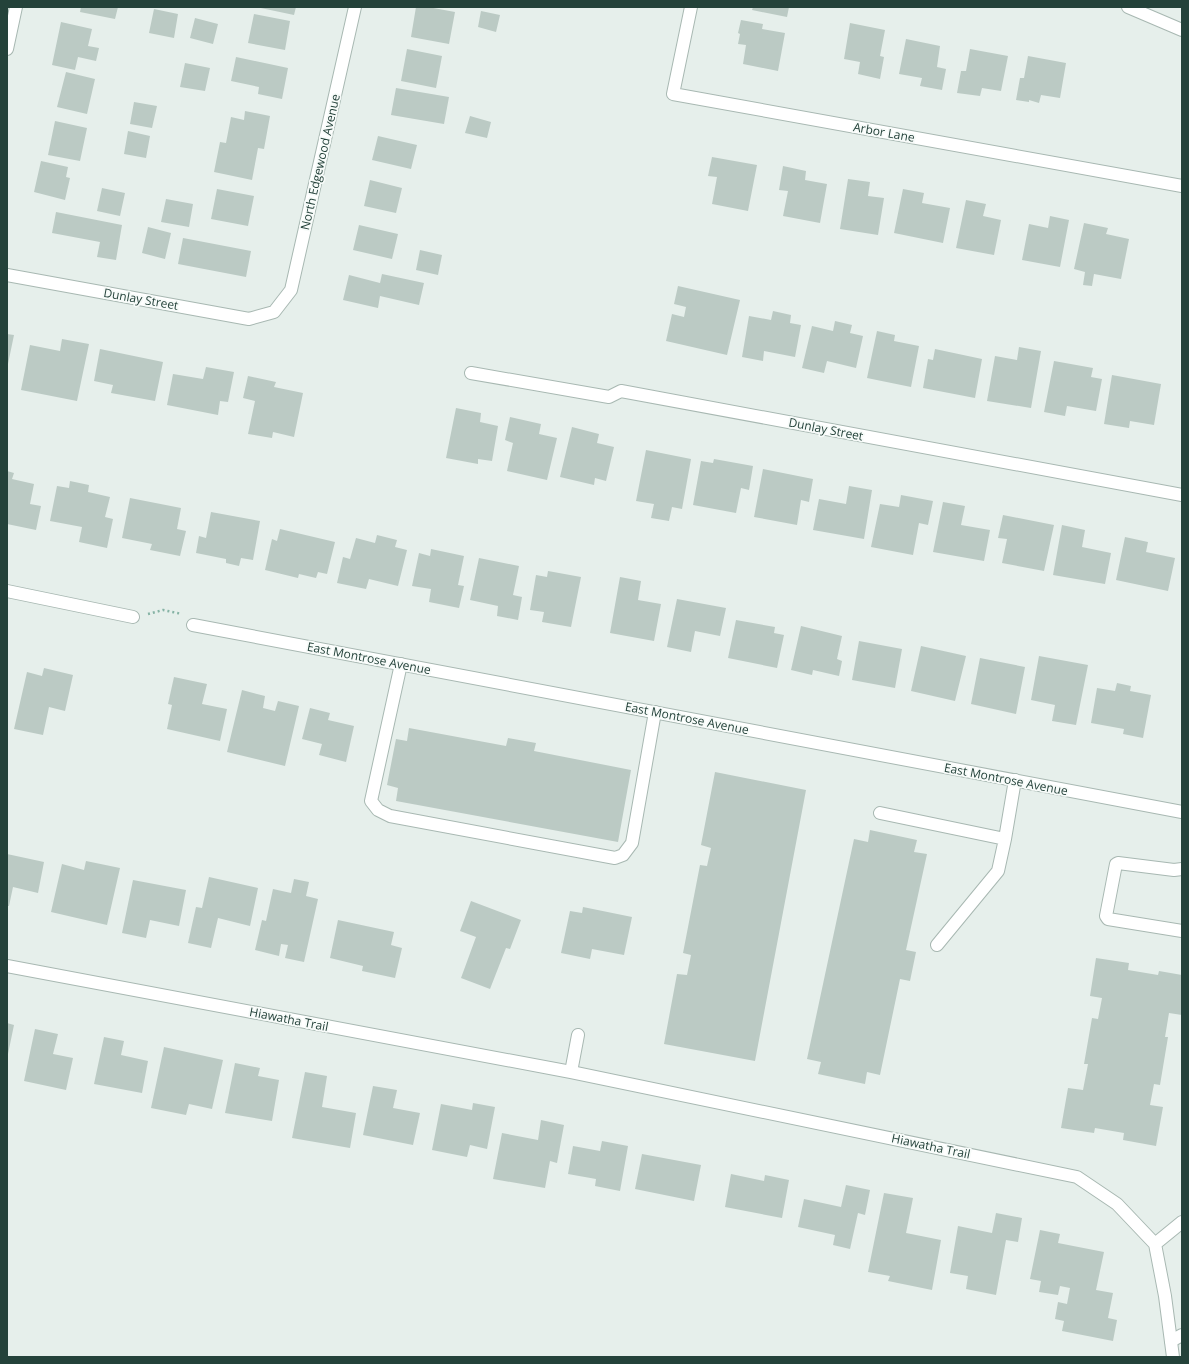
<svg xmlns="http://www.w3.org/2000/svg" width="1189" height="1364" font-family="'Open Sans',sans-serif">
<style>
.building{fill:#bbcac4}
.lines{fill:none;stroke-linecap:round;stroke-linejoin:round}
.lane-casing{stroke:#a8b8b2;stroke-width:14}
.street-casing{stroke:#a8b8b2;stroke-width:14}
.path{stroke:#86b3a5;stroke-width:2.5;stroke-dasharray:2 3;stroke-linecap:butt}
.lane{stroke:#fff;stroke-width:12}
.street{stroke:#fff;stroke-width:12}
.labels{text-anchor:middle;dominant-baseline:central;stroke-width:3.5;stroke-linejoin:round;paint-order:stroke}
.street-label{font-size:12px;fill:#24423a;stroke:#f7fbf9}
</style>
<rect width="100%" height="100%" fill="#e6efeb"/>
<path class="building" d="M 81,7 L 118,7 L 115,19 L 80,12 Z
M 256,7 L 296,7 L 294,15 Z
M 416,7 L 428,7 L 455,12 L 449,44 L 411,37 Z
M 753,7 L 789,7 L 787,17 L 752,10 Z
M 154,9 L 178,14 L 174,38 L 149,33 Z
M 481,11 L 500,15 L 496,32 L 478,27 Z
M 254,14 L 290,21 L 285,50 L 248,43 Z
M 195,18 L 218,24 L 213,44 L 190,38 Z
M 741,20 L 763,24 L 762,29 L 785,33 L 778,71 L 743,64 L 746,45 L 738,44 L 740,34 L 738,33 Z
M 61,22 L 92,29 L 88,46 L 99,48 L 96,61 L 78,57 L 75,70 L 52,65 Z
M 850,23 L 885,30 L 880,56 L 884,57 L 880,79 L 858,74 L 860,62 L 844,59 Z
M 906,39 L 940,46 L 937,67 L 946,69 L 942,90 L 920,86 L 922,78 L 899,74 Z
M 407,49 L 442,56 L 436,88 L 401,81 Z
M 970,49 L 1008,56 L 1001,91 L 982,88 L 980,96 L 957,93 L 961,71 L 966,71 Z
M 1028,56 L 1066,63 L 1060,98 L 1041,95 L 1039,103 L 1029,100 L 1029,102 L 1016,100 L 1020,78 L 1024,78 Z
M 236,57 L 288,68 L 282,99 L 258,94 L 259,87 L 231,81 Z
M 185,63 L 210,68 L 205,91 L 180,87 Z
M 66,72 L 95,79 L 87,114 L 57,107 Z
M 396,88 L 449,97 L 444,124 L 391,115 Z
M 134,102 L 157,106 L 152,128 L 130,124 Z
M 245,111 L 270,116 L 264,149 L 258,148 L 252,180 L 214,172 L 220,142 L 226,143 L 231,117 L 244,120 Z
M 470,116 L 491,122 L 487,138 L 465,133 Z
M 55,121 L 87,128 L 80,161 L 48,155 Z
M 128,131 L 150,136 L 146,158 L 124,154 Z
M 378,136 L 417,145 L 411,169 L 372,160 Z
M 712,157 L 757,165 L 748,211 L 712,204 L 717,177 L 708,176 Z
M 41,161 L 68,167 L 66,177 L 70,178 L 65,200 L 34,192 Z
M 783,166 L 806,171 L 805,180 L 827,184 L 820,223 L 783,216 L 788,191 L 779,190 Z
M 848,179 L 870,182 L 868,196 L 884,198 L 878,235 L 840,229 Z
M 370,180 L 402,188 L 396,213 L 364,206 Z
M 102,188 L 125,193 L 120,216 L 97,211 Z
M 217,189 L 254,196 L 248,226 L 211,219 Z
M 903,189 L 924,193 L 922,203 L 950,208 L 943,243 L 894,233 Z
M 166,199 L 193,204 L 189,227 L 161,222 Z
M 966,200 L 986,204 L 983,216 L 1001,220 L 994,255 L 956,248 Z
M 56,212 L 122,225 L 116,260 L 97,257 L 100,242 L 52,233 Z
M 1050,216 L 1069,220 L 1060,267 L 1022,260 L 1029,224 L 1048,228 Z
M 1084,223 L 1108,228 L 1106,234 L 1129,239 L 1121,279 L 1094,274 L 1092,286 L 1083,285 L 1085,272 L 1074,269 Z
M 359,225 L 398,234 L 392,259 L 353,250 Z
M 148,227 L 171,233 L 165,259 L 142,253 Z
M 183,238 L 251,251 L 246,277 L 178,264 Z
M 420,250 L 442,255 L 438,275 L 416,270 Z
M 382,274 L 424,283 L 419,305 L 380,296 L 378,308 L 343,300 L 349,275 L 380,283 Z
M 678,286 L 740,300 L 727,355 L 666,341 L 672,314 L 684,317 L 686,307 L 674,304 Z
M 773,311 L 791,315 L 790,323 L 801,325 L 795,357 L 764,351 L 763,361 L 742,357 L 749,316 L 771,320 Z
M 835,321 L 852,325 L 850,333 L 863,336 L 856,368 L 827,361 L 824,373 L 802,368 L 812,326 L 833,331 Z
M 877,331 L 895,335 L 894,341 L 919,346 L 911,387 L 867,378 Z
M 7,334 L 14,335 L 8,364 L 7,364 Z
M 62,339 L 89,344 L 77,401 L 21,390 L 30,345 L 60,351 Z
M 1019,347 L 1041,351 L 1031,408 L 987,401 L 995,356 L 1017,360 Z
M 100,349 L 163,362 L 155,401 L 111,393 L 113,385 L 94,381 Z
M 935,349 L 982,359 L 975,398 L 923,388 L 928,359 L 933,360 Z
M 1054,361 L 1093,368 L 1091,377 L 1102,379 L 1096,411 L 1067,406 L 1065,416 L 1044,412 Z
M 206,367 L 234,372 L 228,402 L 220,401 L 218,415 L 167,405 L 173,374 L 203,379 Z
M 1112,375 L 1161,384 L 1154,425 L 1130,421 L 1129,428 L 1104,424 Z
M 248,376 L 276,382 L 274,387 L 303,393 L 294,437 L 273,432 L 272,438 L 248,434 L 255,401 L 243,398 Z
M 456,408 L 481,413 L 480,422 L 498,426 L 492,461 L 478,459 L 478,464 L 446,458 Z
M 510,417 L 541,424 L 539,434 L 557,438 L 547,480 L 507,471 L 513,443 L 505,440 Z
M 572,427 L 599,434 L 597,443 L 614,447 L 606,481 L 595,478 L 594,485 L 560,477 Z
M 646,450 L 691,459 L 682,509 L 672,507 L 669,521 L 651,518 L 654,504 L 636,501 Z
M 714,459 L 753,466 L 749,490 L 741,488 L 736,513 L 693,505 L 701,461 L 713,463 Z
M 763,469 L 813,479 L 809,502 L 801,500 L 797,525 L 754,517 Z
M 7,471 L 14,473 L 12,479 L 34,484 L 30,504 L 41,506 L 36,530 L 7,524 Z
M 70,481 L 89,485 L 88,492 L 110,497 L 105,517 L 113,519 L 107,548 L 79,542 L 82,527 L 50,521 L 57,486 L 69,488 Z
M 849,486 L 872,490 L 864,539 L 813,530 L 819,499 L 846,504 Z
M 901,495 L 933,501 L 928,525 L 919,523 L 913,555 L 871,547 L 880,504 L 899,507 Z
M 130,498 L 181,508 L 177,529 L 186,531 L 180,556 L 150,550 L 152,544 L 122,538 Z
M 943,502 L 965,506 L 961,525 L 990,530 L 984,561 L 933,552 Z
M 211,512 L 260,521 L 253,560 L 241,558 L 239,566 L 226,563 L 226,559 L 196,553 L 199,536 L 206,538 Z
M 1003,515 L 1054,525 L 1044,571 L 1002,563 L 1007,539 L 998,538 Z
M 1062,525 L 1085,530 L 1082,547 L 1111,553 L 1105,584 L 1053,575 Z
M 280,529 L 335,542 L 327,574 L 318,572 L 316,578 L 299,574 L 298,578 L 265,570 L 272,539 L 277,541 Z
M 377,535 L 397,540 L 395,547 L 407,550 L 398,586 L 369,579 L 366,589 L 337,583 L 343,557 L 350,559 L 356,538 L 375,543 Z
M 1125,537 L 1148,542 L 1146,552 L 1175,558 L 1168,591 L 1116,580 Z
M 431,549 L 464,556 L 458,585 L 464,586 L 459,608 L 429,602 L 431,589 L 412,586 L 419,553 L 430,556 Z
M 479,558 L 519,566 L 513,595 L 522,597 L 518,620 L 497,616 L 498,606 L 470,600 Z
M 548,571 L 581,577 L 571,627 L 542,622 L 544,612 L 530,610 L 536,575 L 547,577 Z
M 620,577 L 641,581 L 638,600 L 661,604 L 654,641 L 610,633 Z
M 677,599 L 726,608 L 720,636 L 695,631 L 691,652 L 667,647 Z
M 736,620 L 775,627 L 774,633 L 784,635 L 777,668 L 728,658 Z
M 801,626 L 842,636 L 837,659 L 842,661 L 839,676 L 813,670 L 812,675 L 791,670 Z
M 859,641 L 902,649 L 895,688 L 852,680 Z
M 921,646 L 966,656 L 955,701 L 911,691 Z
M 1039,656 L 1088,665 L 1076,725 L 1052,721 L 1055,705 L 1031,700 Z
M 980,658 L 1025,667 L 1016,714 L 971,704 Z
M 44,668 L 73,675 L 65,711 L 49,707 L 43,735 L 14,729 L 27,672 L 42,676 Z
M 174,677 L 207,684 L 202,704 L 227,709 L 220,741 L 167,729 L 172,705 L 168,704 Z
M 1117,683 L 1131,686 L 1130,691 L 1151,695 L 1143,738 L 1123,734 L 1124,729 L 1091,723 L 1097,688 L 1115,691 Z
M 242,690 L 265,696 L 263,708 L 275,711 L 278,701 L 299,706 L 285,766 L 227,752 Z
M 310,708 L 330,713 L 328,720 L 354,726 L 346,762 L 319,755 L 322,744 L 302,739 Z
M 409,728 L 506,746 L 508,738 L 536,743 L 534,751 L 631,770 L 618,842 L 396,801 L 398,788 L 387,785 L 396,739 L 407,741 Z
M 715,772 L 806,790 L 755,1061 L 664,1044 L 677,974 L 687,975 L 691,955 L 683,953 L 700,865 L 707,866 L 711,848 L 701,845 Z
M 870,830 L 917,840 L 914,852 L 927,854 L 906,950 L 916,952 L 910,981 L 900,979 L 880,1075 L 867,1072 L 865,1084 L 818,1074 L 821,1062 L 807,1059 L 854,839 L 868,842 Z
M 7,854 L 44,862 L 38,893 L 13,887 L 9,906 L 7,906 Z
M 86,861 L 120,868 L 107,925 L 51,912 L 62,864 L 84,870 Z
M 209,877 L 258,888 L 250,926 L 218,918 L 211,948 L 188,943 L 196,907 L 202,908 Z
M 294,879 L 309,882 L 306,896 L 318,899 L 304,962 L 285,958 L 288,945 L 281,944 L 279,956 L 255,950 L 262,920 L 266,921 L 273,889 L 291,893 Z
M 133,880 L 186,890 L 179,926 L 150,920 L 146,938 L 122,933 Z
M 471,901 L 521,920 L 510,949 L 506,948 L 490,989 L 461,978 L 476,937 L 460,931 Z
M 583,907 L 632,917 L 624,955 L 592,949 L 590,959 L 561,953 L 570,911 L 582,913 Z
M 338,920 L 394,932 L 391,945 L 402,948 L 395,978 L 362,971 L 363,966 L 330,958 Z
M 1096,958 L 1129,963 L 1128,970 L 1158,975 L 1159,971 L 1182,975 L 1182,1015 L 1169,1013 L 1165,1037 L 1168,1037 L 1160,1085 L 1154,1084 L 1150,1105 L 1163,1107 L 1156,1146 L 1123,1140 L 1124,1133 L 1095,1128 L 1094,1133 L 1061,1128 L 1068,1088 L 1083,1090 L 1088,1064 L 1084,1064 L 1092,1018 L 1098,1019 L 1102,998 L 1090,996 Z
M 7,1023 L 14,1025 L 8,1054 L 7,1054 Z
M 35,1029 L 58,1034 L 53,1054 L 73,1058 L 66,1090 L 24,1081 Z
M 104,1037 L 124,1041 L 121,1055 L 148,1061 L 142,1093 L 94,1084 Z
M 164,1047 L 223,1060 L 212,1109 L 189,1104 L 186,1115 L 151,1108 Z
M 235,1063 L 260,1068 L 258,1076 L 279,1080 L 272,1121 L 225,1113 Z
M 305,1072 L 327,1076 L 322,1107 L 356,1113 L 350,1148 L 292,1138 Z
M 373,1086 L 397,1090 L 393,1108 L 420,1113 L 413,1145 L 363,1135 Z
M 473,1103 L 495,1107 L 487,1149 L 470,1145 L 467,1157 L 432,1150 L 441,1104 L 472,1110 Z
M 541,1120 L 564,1125 L 557,1163 L 550,1161 L 545,1188 L 493,1179 L 502,1133 L 538,1140 Z
M 602,1141 L 628,1146 L 620,1191 L 595,1186 L 596,1179 L 568,1174 L 573,1146 L 600,1151 Z
M 642,1154 L 701,1165 L 694,1201 L 635,1189 Z
M 731,1174 L 764,1181 L 765,1175 L 789,1180 L 782,1218 L 725,1207 Z
M 846,1185 L 870,1190 L 865,1215 L 858,1213 L 850,1249 L 833,1245 L 835,1235 L 798,1227 L 804,1199 L 841,1207 Z
M 884,1193 L 913,1198 L 906,1233 L 941,1240 L 932,1290 L 888,1281 L 890,1276 L 868,1272 Z
M 996,1213 L 1022,1218 L 1018,1242 L 1006,1240 L 996,1295 L 966,1289 L 968,1276 L 950,1273 L 958,1226 L 992,1233 Z
M 1040,1230 L 1060,1234 L 1058,1243 L 1104,1252 L 1096,1290 L 1113,1293 L 1108,1318 L 1117,1320 L 1113,1341 L 1062,1331 L 1064,1321 L 1055,1319 L 1058,1302 L 1067,1304 L 1070,1288 L 1060,1286 L 1058,1295 L 1039,1292 L 1041,1281 L 1030,1279 Z"/>
<g class="lines">
<defs>
<path id="lane" d="M 401,664 L 371,801 L 378,810 L 390,816 L 615,858 L 623,855 L 632,843 L 655,712
M 880,813 L 1005,839 L 1015,780
M 1182,869 L 1174,870 L 1118,863 L 1116,864 L 1106,916 L 1108,919 L 1182,931
M 937,945 L 998,871 L 1005,839
M 1171,1341 L 1182,1335"/>
<path id="street" d="M 691,7 L 673,94 L 1182,186
M 1128,7 L 1182,30
M 7,49 L 16,7
M 7,275 L 249,319 L 274,312 L 291,290 L 355,7
M 471,373 L 609,397 L 621,391 L 1182,495
M 7,591 L 133,617
M 193,625 L 1182,812
M 7,966 L 571,1072 L 1077,1177 L 1117,1204 L 1155,1244 L 1165,1296 L 1173,1357
M 571,1072 L 578,1035
M 1155,1244 L 1182,1222"/>
</defs>
<use href="#lane" class="lane-casing"/>
<use href="#street" class="street-casing"/>
<path class="path" d="M 148,614 L 163,610 L 182,614"/>
<use href="#lane" class="lane"/>
<use href="#street" class="street"/>
</g>
<g class="labels">
<g class="street-label">
<text transform="translate(884 132) rotate(10)">Arbor Lane</text>
<text transform="translate(320 162) rotate(-77)">North Edgewood Avenue</text>
<text transform="translate(141 299) rotate(10)">Dunlay Street</text>
<text transform="translate(826 429) rotate(11)">Dunlay Street</text>
<text transform="translate(369 658) rotate(11)">East Montrose Avenue</text>
<text transform="translate(687 718) rotate(11)">East Montrose Avenue</text>
<text transform="translate(1006 779) rotate(11)">East Montrose Avenue</text>
<text transform="translate(289 1019) rotate(11)">Hiawatha Trail</text>
<text transform="translate(931 1146) rotate(12)">Hiawatha Trail</text>
</g>
</g>
<rect width="1189" height="1364" fill="none" stroke="#24423a" stroke-width="16"/>
</svg>
